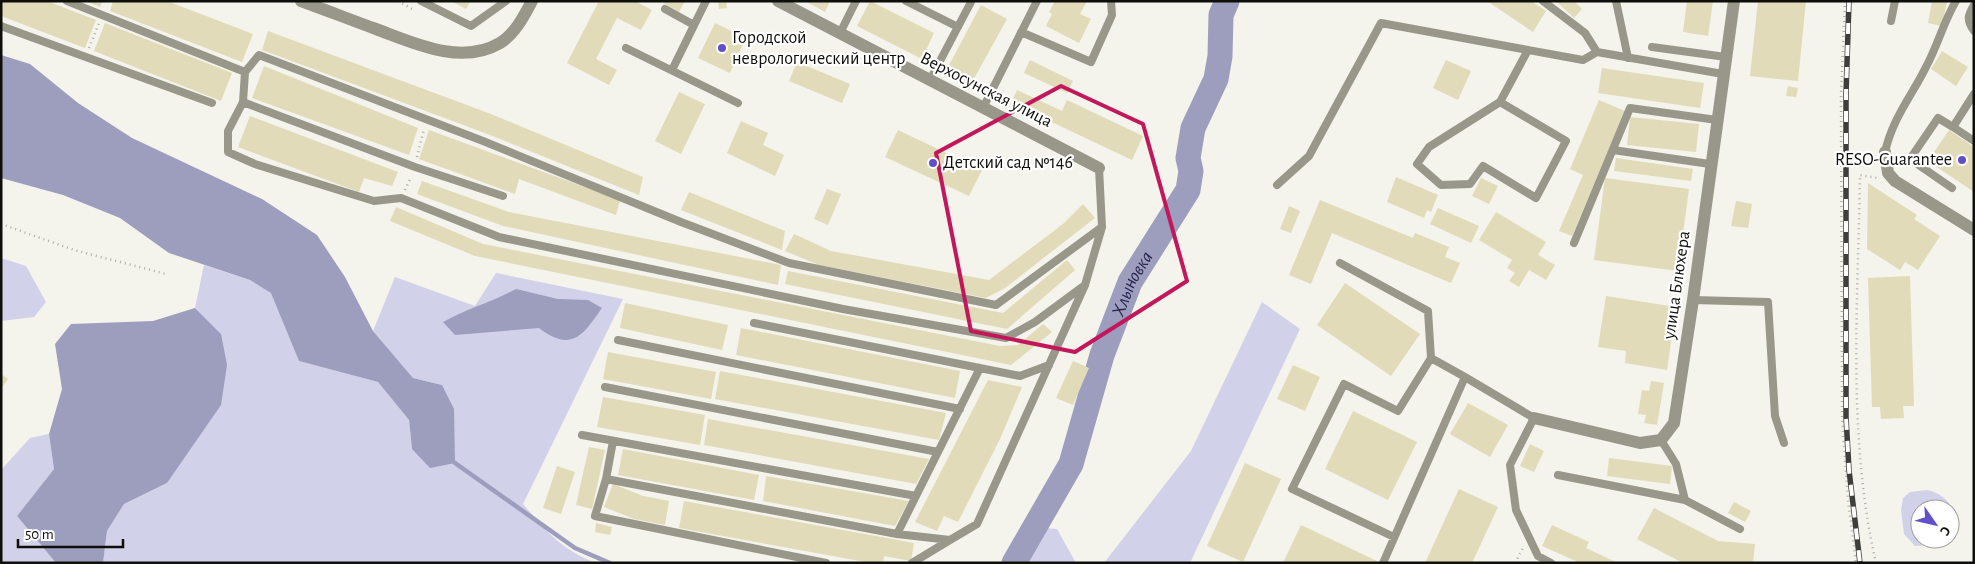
<svg xmlns="http://www.w3.org/2000/svg" width="1975" height="564" font-family="'Alegreya Sans',sans-serif">
<style>
.green{fill:#d1d1e9}
.water{fill:#9d9dbd}
.lines{fill:none;stroke-linecap:round;stroke-linejoin:round}
.stream{stroke:#9d9dbd;stroke-width:4.5}
.river{stroke:#9d9dbd;stroke-width:25}
.building{fill:#e1dbb9}
.path{stroke:#aeada7;stroke-width:2.5;stroke-dasharray:1 4;stroke-linecap:butt}
.service{stroke:#999789;stroke-width:8}
.minor{stroke:#999789;stroke-width:12}
.rail-casing{stroke:#3e3e3a;stroke-width:5.5}
.rail{stroke:#fff;stroke-width:4;stroke-dasharray:11;stroke-linecap:butt}
.marked{fill:none;stroke:#c2185b;stroke-width:4;stroke-linejoin:round}
.poi-dot{fill:#6150c9;stroke:#fff;stroke-width:2}
.labels{text-anchor:middle;dominant-baseline:central;stroke-width:4.5;stroke-linejoin:round;paint-order:stroke}
.poi-label{font-size:18px;fill:#0e0e0b;stroke:#fff;text-anchor:start}
.street-label{font-size:18px;fill:#0e0e0b;stroke:#fff}
.water-label{font-size:19px;font-style:italic;fill:#26224d;stroke:#fff}
</style>
<rect width="100%" height="100%" fill="#f4f3ec"/>
<path class="green" d="M 1,258 L 26,266 L 46,302 L 34,317 L 1,321 Z
M 204,265 L 250,280 L 272,293 L 299,361 L 378,382 L 409,420 L 412,449 L 442,385 L 413,378 L 373,331 L 395,277 L 475,306 L 496,273 L 623,299 L 523,504 C 548,533 560,548 595,563 L 103,563 L 107,531 L 124,504 L 167,483 L 221,334 L 195,308 Z
M 1262,302 L 1300,329 L 1190,563 L 1104,563 L 1191,451 Z
M 49,434 L 54,469 L 17,516 L 56,563 L 1,563 L 1,470 L 30,438 Z
M 1927,490 C 1942,493 1959,506 1950,523 L 1950,509 L 1920,509 L 1920,539 L 1938,539 L 1930,545 L 1915,546 L 1904,534 L 1901,510 L 1903,498 L 1910,492 Z
M 1043,528 L 1057,529 L 1076,563 L 1023,563 Z"/>
<path class="water" d="M 1,55 L 30,64 L 78,103 L 132,138 L 262,199 L 317,235 L 345,277 L 373,331 L 413,378 L 442,385 L 454,409 L 455,463 L 430,468 L 412,449 L 409,420 L 378,382 L 299,361 L 271,293 L 250,280 L 169,253 L 120,218 L 63,195 L 1,178 Z
M 516,289 L 558,299 L 588,300 L 602,308 C 583,335 572,353 539,328 L 455,335 L 443,322 C 467,309 492,302 516,289 Z
M 195,308 L 221,334 L 227,365 L 221,405 L 167,483 L 124,504 L 107,531 L 103,563 L 56,563 L 17,516 L 54,469 L 49,434 L 62,389 L 55,344 L 71,324 L 153,321 Z"/>
<g class="lines">
<path class="stream" d="M 455,463 L 575,548 L 610,563"/>
<path class="river" id="s1" d="M 1014,563 L 1071,464 L 1102,355 L 1130,282 L 1188,190 L 1191,171 L 1188,158 L 1193,128 L 1216,79 L 1220,56 L 1221,15 L 1227,1"/>
</g>
<path class="building" d="M 1,1 L 47,1 L 96,20 L 85,48 L 1,16 Z
M 85,1 L 103,1 L 100,7 Z
M 113,1 L 167,1 L 253,34 L 242,62 L 110,11 Z
M 451,1 L 471,1 L 466,9 Z
M 599,1 L 635,1 L 652,10 L 641,30 L 617,18 L 596,59 L 617,70 L 609,85 L 567,63 Z
M 660,1 L 685,1 L 679,12 Z
M 718,1 L 726,1 L 727,8 L 719,9 Z
M 805,1 L 830,1 L 825,12 Z
M 870,1 L 934,33 L 922,59 L 857,26 Z
M 1055,1 L 1087,1 L 1080,14 L 1091,19 L 1079,43 L 1046,26 L 1052,14 L 1049,12 Z
M 1487,1 L 1531,1 L 1546,11 L 1533,32 Z
M 1556,1 L 1574,1 L 1582,9 L 1574,18 Z
M 1687,1 L 1713,1 L 1708,36 L 1683,32 Z
M 1758,1 L 1806,1 L 1798,81 L 1750,76 Z
M 1932,1 L 1947,1 L 1942,26 L 1928,23 Z
M 981,5 L 1007,19 L 971,84 L 946,71 Z
M 105,23 L 232,73 L 221,101 L 94,51 Z
M 715,23 L 746,38 L 730,73 L 698,58 Z
M 268,31 L 491,114 L 643,177 L 639,195 L 490,135 L 262,50 Z
M 1942,51 L 1968,67 L 1956,86 L 1931,69 Z
M 1030,60 L 1073,81 L 1067,93 L 1024,73 Z
M 1446,60 L 1471,71 L 1458,100 L 1433,88 Z
M 797,62 L 850,84 L 842,103 L 789,81 Z
M 264,66 L 418,128 L 409,155 L 252,98 Z
M 1602,68 L 1704,83 L 1700,108 L 1598,93 Z
M 1788,86 L 1798,88 L 1796,97 L 1786,96 Z
M 1017,90 L 1062,111 L 1067,100 L 1143,136 L 1132,160 L 1011,103 Z
M 679,92 L 705,104 L 681,154 L 655,141 Z
M 1599,100 L 1625,111 L 1572,236 L 1559,231 L 1583,175 L 1570,169 Z
M 250,116 L 398,172 L 392,186 L 364,178 L 359,192 L 238,147 Z
M 1630,117 L 1699,124 L 1696,152 L 1627,145 Z
M 741,121 L 768,133 L 763,145 L 784,155 L 775,176 L 727,153 Z
M 429,130 L 620,200 L 616,215 L 519,179 L 515,194 L 419,159 Z
M 898,130 L 982,170 L 969,196 L 885,157 Z
M 1949,130 L 1974,147 L 1974,192 L 1928,161 Z
M 1616,158 L 1693,169 L 1691,181 L 1614,171 Z
M 1396,177 L 1438,195 L 1431,212 L 1427,210 L 1424,218 L 1387,202 Z
M 1481,178 L 1498,186 L 1489,204 L 1472,196 Z
M 1605,178 L 1689,189 L 1678,271 L 1594,260 Z
M 422,181 L 509,212 L 781,265 L 778,285 L 503,226 L 417,194 Z
M 1868,183 L 1917,215 L 1914,219 L 1940,236 L 1918,270 L 1905,262 L 1900,270 L 1867,249 Z
M 827,189 L 841,194 L 828,225 L 814,219 Z
M 689,192 L 785,231 L 782,250 L 681,210 Z
M 1320,200 L 1413,238 L 1415,233 L 1449,247 L 1445,257 L 1460,263 L 1451,283 L 1332,233 L 1311,284 L 1289,275 Z
M 1736,201 L 1752,204 L 1748,228 L 1731,226 Z
M 1083,204 L 1095,218 L 1005,288 L 986,298 L 819,265 L 785,251 L 794,234 L 831,251 L 989,280 L 1063,224 Z
M 1289,206 L 1300,211 L 1291,233 L 1280,229 Z
M 396,207 L 483,244 L 1000,346 L 1018,345 L 1043,324 L 1052,332 L 1011,365 L 475,256 L 390,221 Z
M 1438,208 L 1479,226 L 1471,243 L 1430,224 Z
M 1496,212 L 1546,242 L 1538,255 L 1555,265 L 1546,280 L 1529,270 L 1519,287 L 1509,281 L 1515,273 L 1507,268 L 1512,260 L 1479,240 Z
M 1067,260 L 1075,270 L 1007,329 L 785,284 L 788,271 L 1003,313 Z
M 1910,276 L 1914,406 L 1903,406 L 1904,418 L 1881,419 L 1880,407 L 1872,407 L 1868,278 Z
M 1345,283 L 1420,334 L 1391,376 L 1317,325 Z
M 1606,296 L 1676,307 L 1667,370 L 1625,363 L 1626,351 L 1598,347 Z
M 625,303 L 728,325 L 722,350 L 620,328 Z
M 741,328 L 960,371 L 955,398 L 736,355 Z
M 608,352 L 716,372 L 711,399 L 603,379 Z
M 1073,361 L 1089,368 L 1073,405 L 1056,398 Z
M 1293,365 L 1320,377 L 1305,411 L 1277,399 Z
M 720,371 L 946,413 L 939,440 L 715,399 Z
M 1,374 L 8,379 L 1,389 Z
M 988,380 L 1022,387 L 1000,439 L 958,522 L 944,516 L 937,531 L 915,522 Z
M 1651,381 L 1664,383 L 1657,425 L 1644,423 L 1646,415 L 1638,414 L 1642,390 L 1649,391 Z
M 603,397 L 705,415 L 700,445 L 597,427 Z
M 1468,403 L 1508,425 L 1490,457 L 1450,434 Z
M 1353,411 L 1417,442 L 1388,500 L 1325,469 Z
M 708,419 L 929,459 L 916,484 L 704,445 Z
M 1530,444 L 1544,451 L 1534,472 L 1520,466 Z
M 589,447 L 605,450 L 592,509 L 576,505 Z
M 623,449 L 759,475 L 754,500 L 618,475 Z
M 1609,458 L 1672,466 L 1670,484 L 1607,476 Z
M 1245,463 L 1281,479 L 1243,562 L 1207,546 Z
M 557,466 L 575,472 L 561,514 L 543,508 Z
M 766,476 L 909,501 L 895,526 L 763,501 Z
M 613,484 L 643,496 L 669,501 L 665,525 L 634,519 L 604,507 Z
M 1459,489 L 1498,507 L 1472,563 L 1425,563 Z
M 684,501 L 914,543 L 911,561 L 884,556 L 883,563 L 871,563 L 679,528 Z
M 1734,502 L 1751,511 L 1745,522 L 1728,513 Z
M 1654,508 L 1718,541 L 1755,544 L 1753,563 L 1683,563 L 1637,539 Z
M 596,523 L 612,527 L 610,535 L 595,532 Z
M 1301,525 L 1377,561 L 1376,563 L 1283,563 Z
M 1552,525 L 1589,542 L 1586,548 L 1618,563 L 1580,563 L 1542,546 Z"/>
<g class="lines">
<path class="path" d="M 398,1 L 414,10
M 1845,1 L 1841,94 L 1842,418 L 1848,500 L 1856,563
M 89,48 L 99,23
M 417,157 L 424,129
M 405,190 L 411,177
M 1,224 L 74,250 L 166,274
M 1515,563 L 1523,548
M 1876,563 C 1847,436 1858,304 1860,175 L 1877,178"/>
<path class="service" d="M 67,1 L 245,72 L 243,102 L 228,131 L 228,152 L 255,164 L 374,201 L 401,198 L 499,237 L 843,309 L 1006,338 L 1035,322 L 1085,285
M 421,1 L 471,26 L 506,1
M 906,1 L 958,27
M 1543,1 L 1585,33 L 1597,52 L 1723,74
M 1616,1 L 1628,58
M 1974,5 C 1968,15 1966,20 1974,31
M 665,9 L 694,25
M 1891,21 L 1895,1
M 1,26 L 212,103
M 1021,32 L 1091,62 L 1112,15 L 1111,1
M 840,33 L 856,1
M 1652,47 L 1726,57
M 626,48 L 738,103
M 672,70 L 706,1
M 245,72 L 259,55 L 483,141 L 681,222 L 789,263 L 996,305 L 1102,227
M 930,80 L 971,2
M 1974,94 L 1953,127 L 1974,141
M 243,102 L 415,167 L 503,196
M 1500,102 L 1429,147 L 1417,164 L 1441,185 L 1470,184 L 1483,166 L 1536,198 L 1566,141 L 1500,102 L 1528,50
M 983,108 L 1037,1
M 1613,150 L 1710,164
M 1885,152 C 1893,117 1912,96 1927,65 C 1938,44 1944,21 1956,1
M 1277,185 L 1309,156 L 1381,23 L 1583,60 L 1597,52
M 1952,188 L 1910,159 L 1938,118 L 1953,127
M 1574,243 L 1630,108 L 1717,120
M 1340,263 L 1428,311 L 1431,358
M 1693,300 L 1768,302 L 1775,416 L 1784,443
M 754,323 L 1020,376 L 1049,365
M 618,340 L 960,409
M 605,387 L 938,452
M 582,435 L 916,496
M 1661,440 L 1676,464 L 1685,500 L 1740,529
M 613,441 L 606,479 L 897,534 L 950,540 L 977,524 L 1085,285 L 1102,227 L 1099,168
M 1558,475 L 1685,500
M 606,479 L 595,516 L 826,563
M 897,534 L 980,368
M 1394,537 L 1292,489 L 1344,384 L 1398,411 L 1431,358 L 1465,377
M 912,563 L 950,540
M 1383,563 L 1465,377 L 1534,418 L 1510,465 L 1516,510 L 1538,556 L 1551,563"/>
<path class="minor" d="M 301,1 C 326,10 351,20 376,29 C 414,43 461,66 500,43 C 515,34 524,16 532,1
M 778,1 L 1099,168
M 1885,152 L 1888,173 L 1895,181 L 1974,230
M 1534,418 L 1640,443 L 1661,440 L 1674,423 L 1693,300 L 1734,1"/>
<defs>
<path id="rail" d="M 1849,1 L 1846,94 L 1846,417 L 1849,470 L 1860,563"/>
</defs>
<use href="#rail" class="rail-casing"/>
<use href="#rail" class="rail"/>
</g>
<path class="marked" d="M 1061,86 L 1143,124 L 1187,281 L 1075,352 L 971,331 L 936,153 Z"/>
<g class="poi-dot">
<circle cx="722" cy="48" r="5"/>
<circle cx="1962" cy="160" r="5"/>
<circle cx="933" cy="163" r="5"/>
</g>
<g class="labels">
<g class="poi-label">
<text x="732" y="38">Городской<tspan x="732" dy="21">неврологический центр</tspan></text>
<text x="1952" y="160" text-anchor="end">RESO-Guarantee</text>
<text x="943" y="163">Детский сад №146</text>
</g>
<g class="street-label">
<text transform="translate(986 90) rotate(27)">Верхосунская улица</text>
<text transform="translate(1677 285) rotate(-82)">улица Блюхера</text>
</g>
<g class="water-label">
<text stroke="none"><textPath href="#s1" startOffset="305">Хлыновка</textPath></text>
</g>
</g>
<rect width="1975" height="564" fill="none" stroke="#0e0e0b" stroke-width="5"/>
<g transform="translate(1935 524) rotate(124)"><circle r="24" fill="#ffffff" stroke="#9f9f9d"/>
<path d="M0-4L9 19L0 12L-9 19Z" fill="#6150c9"/>
<text y="-8" font-size="14" font-weight="bold" text-anchor="middle" fill="#0e0e0b">С</text>
</g>
<path d="M18 539v8h105v-8" fill="none" stroke="#0e0e0b" stroke-width="2.5"/>
<text x="25" y="539" font-size="15" fill="#0e0e0b" stroke="#ffffff" stroke-width="4" paint-order="stroke">50 m</text>
</svg>
